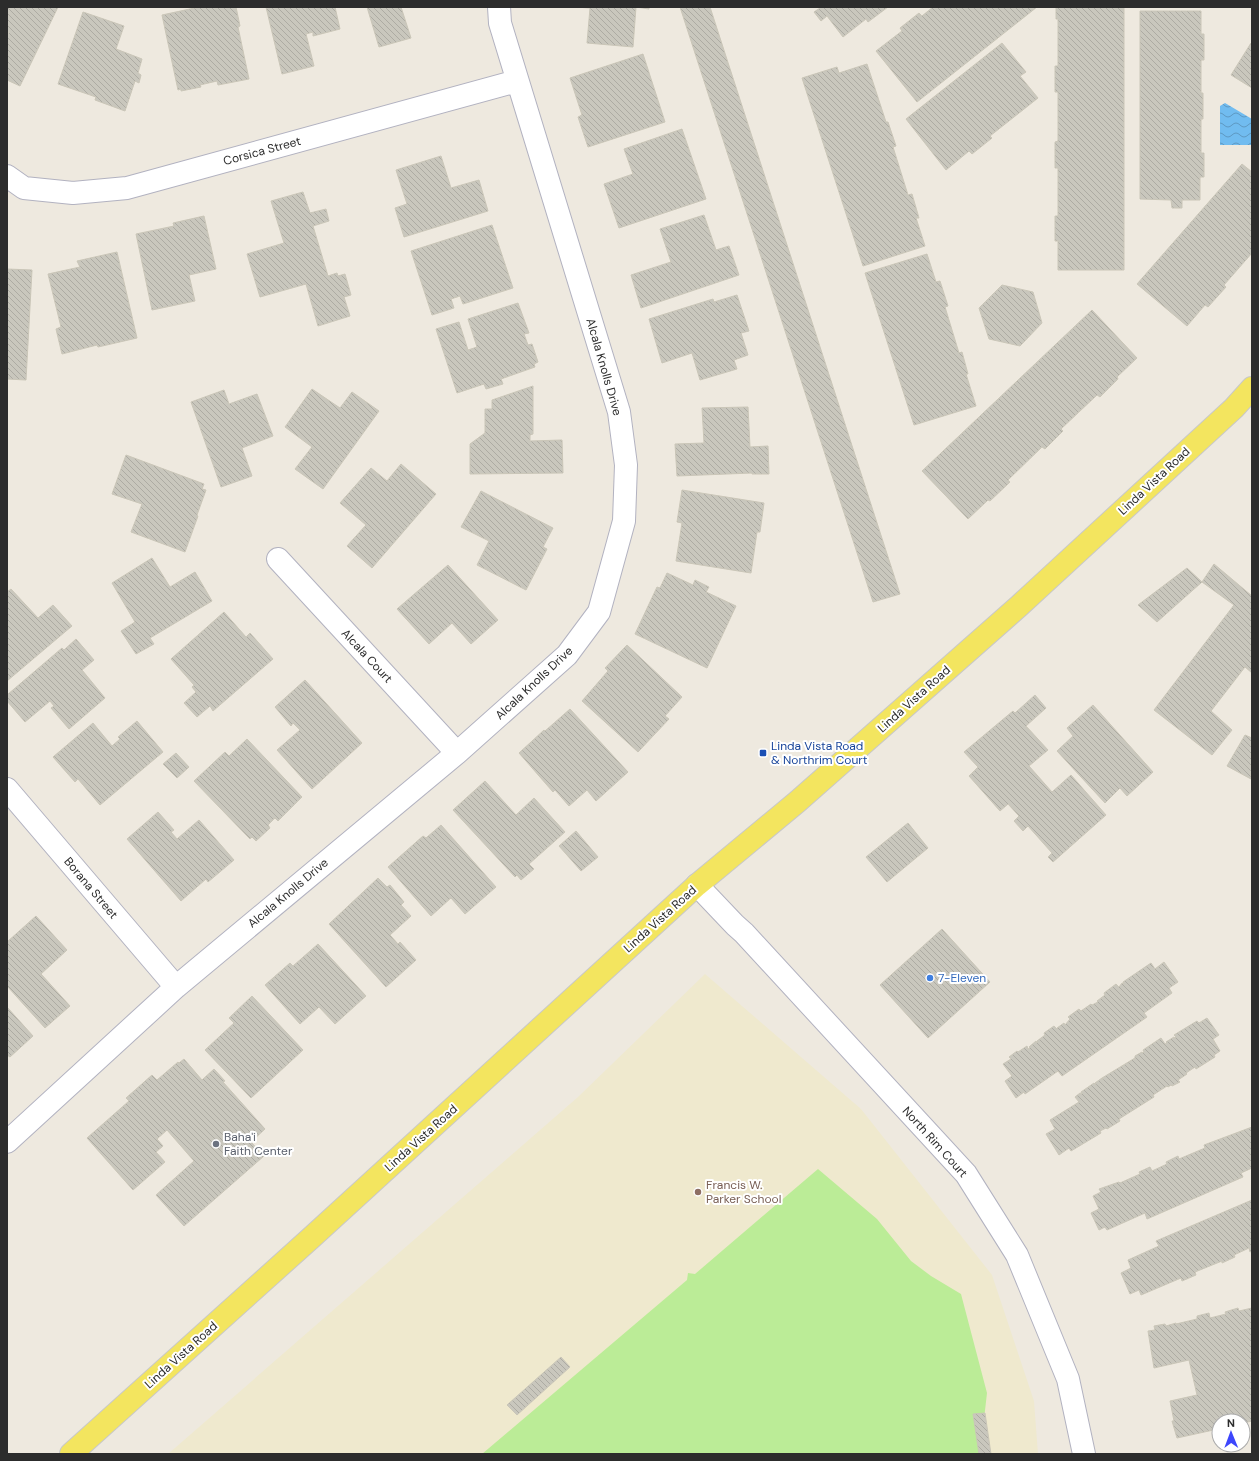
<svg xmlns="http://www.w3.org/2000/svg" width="1259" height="1461" font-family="'DM Sans',sans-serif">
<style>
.education{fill:#efe9ce}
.pitch{fill:#bbec97}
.water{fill:url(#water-waves)}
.building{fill:url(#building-back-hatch);stroke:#cac6b8}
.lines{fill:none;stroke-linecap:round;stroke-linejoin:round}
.minor-casing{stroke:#b2b2c0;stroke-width:24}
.primary-casing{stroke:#c8c8c8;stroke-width:24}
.minor{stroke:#fff;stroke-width:22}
.primary{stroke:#f3e55f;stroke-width:22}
.transit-dot{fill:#1a4fb4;stroke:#fff;stroke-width:1.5}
.shop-dot{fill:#3f7fe0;stroke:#fff;stroke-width:1.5}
.worship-dot{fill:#6b7280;stroke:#fff;stroke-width:1.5}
.education-dot{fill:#8d6e63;stroke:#fff;stroke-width:1.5}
.labels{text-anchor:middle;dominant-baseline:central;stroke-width:4;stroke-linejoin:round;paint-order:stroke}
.street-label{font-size:12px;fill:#2c2c2c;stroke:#fff}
.transit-label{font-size:12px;fill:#164399;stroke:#fff;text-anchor:start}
.shop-label{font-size:12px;fill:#366cbe;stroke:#fff;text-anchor:start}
.worship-label{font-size:12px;fill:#5b616d;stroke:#fff;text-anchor:start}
.education-label{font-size:12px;fill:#785e54;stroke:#fff;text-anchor:start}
</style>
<defs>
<pattern id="water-waves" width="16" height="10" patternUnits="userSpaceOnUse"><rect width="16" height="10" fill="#71bcf0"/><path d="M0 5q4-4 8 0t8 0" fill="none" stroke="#5d99c3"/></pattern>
<pattern id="building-back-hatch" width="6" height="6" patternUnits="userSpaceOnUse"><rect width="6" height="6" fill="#c9c7bd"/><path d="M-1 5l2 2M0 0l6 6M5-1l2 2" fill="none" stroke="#adaba3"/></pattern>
</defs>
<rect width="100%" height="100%" fill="#eee9df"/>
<path class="education" d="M 705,974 L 861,1109 L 992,1275 L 1034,1401 L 1038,1454 L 168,1454 L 578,1097 Z"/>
<path class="pitch" d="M 818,1169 L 877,1219 L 911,1261 L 931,1276 L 961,1294 L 987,1393 L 980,1454 L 482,1454 L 687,1280 L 688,1273 L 695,1274 Z"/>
<path class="water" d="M 1225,103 L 1252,119 L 1252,145 L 1220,145 L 1220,106 Z"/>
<path class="building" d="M 7,7 L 58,7 L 20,86 L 7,80 L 7,36 L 9,32 L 7,31 Z
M 199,7 L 236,7 L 240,26 L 238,27 L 249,79 L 218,85 L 217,81 L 200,85 L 201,87 L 181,91 L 181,89 L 178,90 L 162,15 Z
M 266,7 L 335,7 L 340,29 L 313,36 L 313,32 L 306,34 L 314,66 L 282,74 Z
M 367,7 L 403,7 L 401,7 L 411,38 L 379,47 Z
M 575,7 L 649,7 L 649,9 L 636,7 L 633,47 L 587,43 L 590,8 Z
M 680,7 L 710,7 L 900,594 L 873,602 Z
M 819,7 L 888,7 L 868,22 L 866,19 L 843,37 L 827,16 L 821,21 L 814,12 L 820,8 Z
M 933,7 L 1037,7 L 917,102 L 876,51 L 902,31 L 900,28 L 919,13 L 922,16 Z
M 1056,7 L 1124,7 L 1124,270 L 1058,270 L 1058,241 L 1055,241 L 1055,216 L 1058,216 L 1058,168 L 1055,168 L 1055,142 L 1058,141 L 1058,92 L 1055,92 L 1055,66 L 1058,66 L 1058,19 L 1056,19 Z
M 1140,11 L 1201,11 L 1201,34 L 1204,34 L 1204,60 L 1201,60 L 1201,93 L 1203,93 L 1203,119 L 1201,119 L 1201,153 L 1204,153 L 1204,177 L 1200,177 L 1200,200 L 1182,200 L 1182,208 L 1172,208 L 1171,200 L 1140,199 Z
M 83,12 L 124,26 L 116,49 L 142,59 L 138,73 L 141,75 L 139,83 L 135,81 L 125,111 L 95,100 L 96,97 L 58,84 Z
M 1002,43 L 1026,72 L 1020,76 L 1038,98 L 990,136 L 992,138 L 972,154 L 969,151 L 946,170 L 906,119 Z
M 1251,43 L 1252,44 L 1252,88 L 1231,75 Z
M 643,54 L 665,122 L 588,147 L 578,117 L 582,115 L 570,78 Z
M 867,64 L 886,122 L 888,122 L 896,146 L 893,147 L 908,195 L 912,194 L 919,218 L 916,218 L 925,246 L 863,266 L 802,78 L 837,67 L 839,73 Z
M 682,129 L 706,199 L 619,228 L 604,184 L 633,174 L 624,149 Z
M 441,156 L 451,188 L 479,180 L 488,211 L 404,237 L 395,208 L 407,204 L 396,170 Z
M 1242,164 L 1252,172 L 1252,253 L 1224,285 L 1226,287 L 1208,307 L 1205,305 L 1187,326 L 1137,284 Z
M 303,192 L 310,213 L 326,209 L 329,221 L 313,226 L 328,276 L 337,273 L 338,276 L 345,274 L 351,295 L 344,297 L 350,316 L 318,326 L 306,284 L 260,297 L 247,254 L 284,243 L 271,201 Z
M 704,215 L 716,250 L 729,246 L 739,275 L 641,308 L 631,275 L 671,262 L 660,229 Z
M 204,216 L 216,269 L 189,275 L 195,301 L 152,310 L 136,234 L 174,226 L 173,223 Z
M 492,225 L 513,288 L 463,304 L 460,296 L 451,299 L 454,308 L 432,315 L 411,251 Z
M 117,252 L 137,338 L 98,347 L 97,345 L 62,354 L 56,329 L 61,327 L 48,274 L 80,267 L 77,261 Z
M 927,254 L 936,282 L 940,281 L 948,306 L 945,307 L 959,353 L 962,352 L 968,374 L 966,374 L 976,406 L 914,425 L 865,273 Z
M 7,269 L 32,270 L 26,380 L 7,379 Z
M 1002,285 L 1033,292 L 1042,323 L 1020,346 L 989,339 L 979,308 Z
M 737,295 L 749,331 L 741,333 L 748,355 L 734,360 L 737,369 L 700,380 L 692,353 L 662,363 L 649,319 L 713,299 L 714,302 Z
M 518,303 L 529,333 L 524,334 L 528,345 L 532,344 L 538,362 L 534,364 L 535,367 L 501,379 L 503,384 L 486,389 L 484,384 L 457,393 L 436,329 L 459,322 L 468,350 L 477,347 L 468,319 Z
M 1092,310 L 1137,358 L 1117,377 L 1118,379 L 1100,397 L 1097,395 L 1061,429 L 1063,431 L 1045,449 L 1042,447 L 1008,480 L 1010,482 L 990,501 L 988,500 L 968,519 L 922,471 Z
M 533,386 L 533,434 L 530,435 L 530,441 L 562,440 L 563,473 L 470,474 L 470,444 L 485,433 L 485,409 L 492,409 L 492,400 Z
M 312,389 L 340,408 L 352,392 L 379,411 L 323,489 L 295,469 L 312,447 L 285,427 Z
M 224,390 L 229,404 L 257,394 L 273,436 L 242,448 L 252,476 L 221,487 L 191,402 Z
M 748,407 L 750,447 L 768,446 L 769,474 L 752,474 L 752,473 L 677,476 L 675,444 L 704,443 L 702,408 Z
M 126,455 L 204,484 L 202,489 L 206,490 L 197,515 L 198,516 L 185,552 L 131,532 L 142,504 L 112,494 Z
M 401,464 L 436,494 L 372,568 L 347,546 L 366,525 L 340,503 L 371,468 L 387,481 Z
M 682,490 L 764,503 L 760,532 L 757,532 L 751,573 L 676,561 L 682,523 L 677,522 Z
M 481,491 L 553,528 L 543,547 L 547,549 L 526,590 L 477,565 L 489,541 L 461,527 Z
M 152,558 L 170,587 L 195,572 L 212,601 L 150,638 L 154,644 L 136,654 L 121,631 L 135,622 L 112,583 Z
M 1214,564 L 1252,596 L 1252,673 L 1245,667 L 1211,711 L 1232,730 L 1212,755 L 1154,710 L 1234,605 L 1202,582 Z
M 448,565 L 498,620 L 471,644 L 452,623 L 429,644 L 397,609 Z
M 1187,568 L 1202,582 L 1157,622 L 1138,605 Z
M 667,573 L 693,585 L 695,580 L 709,587 L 706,592 L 736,606 L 707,668 L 635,634 L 657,587 L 660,588 Z
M 11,589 L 38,618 L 53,605 L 72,626 L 7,681 L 7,592 Z
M 224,612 L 246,637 L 250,633 L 273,659 L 213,711 L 210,706 L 197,717 L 184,703 L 196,692 L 192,687 L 194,685 L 171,659 Z
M 76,639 L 94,660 L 82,670 L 105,698 L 69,729 L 51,708 L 54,706 L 50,701 L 25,722 L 7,701 L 7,695 L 62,648 L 64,650 Z
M 627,645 L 682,697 L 665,716 L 669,719 L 638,752 L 582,701 L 608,671 L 605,668 Z
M 305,680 L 362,743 L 312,789 L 277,750 L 300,730 L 293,723 L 291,726 L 275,707 Z
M 1035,695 L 1046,708 L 1026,726 L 1048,750 L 1029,766 L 1052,792 L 1071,775 L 1106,815 L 1053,862 L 1048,857 L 1052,853 L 1028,826 L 1023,831 L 1014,821 L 1019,816 L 1008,804 L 1000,811 L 969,776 L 978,767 L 964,752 L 1013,711 L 1015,713 Z
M 1093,705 L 1153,772 L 1127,796 L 1120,788 L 1105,803 L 1057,751 L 1073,736 L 1067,728 Z
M 570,709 L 628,772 L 596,801 L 587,790 L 569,806 L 555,790 L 553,792 L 519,753 L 544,730 L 545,731 Z
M 137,721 L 163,752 L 100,805 L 78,779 L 75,782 L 53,757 L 93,723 L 112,746 L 120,739 L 118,737 Z
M 1245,735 L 1252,738 L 1251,779 L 1227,766 Z
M 247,739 L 302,797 L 278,821 L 275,818 L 268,825 L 270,828 L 256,841 L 252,837 L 250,839 L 194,781 L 225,752 L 229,756 Z
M 176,753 L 189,767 L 177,778 L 163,764 Z
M 485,781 L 516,815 L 534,798 L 565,832 L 529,864 L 534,869 L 521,880 L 517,875 L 515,877 L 453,810 Z
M 158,812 L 174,830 L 171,832 L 177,839 L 199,820 L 234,860 L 208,882 L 206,879 L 181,901 L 127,839 Z
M 908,823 L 928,848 L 887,882 L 866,857 Z
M 441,825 L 496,887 L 465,914 L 451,898 L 431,916 L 388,867 L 423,836 L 426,838 Z
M 576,831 L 598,857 L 581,871 L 559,846 Z
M 378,878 L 387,887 L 390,885 L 404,902 L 401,905 L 411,916 L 390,935 L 398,944 L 400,942 L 416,960 L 386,987 L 329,924 Z
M 36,916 L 67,950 L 41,974 L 70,1006 L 45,1028 L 7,986 L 7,942 Z
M 942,929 L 990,982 L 928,1038 L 880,985 Z
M 318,944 L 366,996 L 335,1024 L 319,1007 L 300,1024 L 265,985 L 290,963 L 293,966 Z
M 1164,962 L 1178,982 L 1169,988 L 1172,993 L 1144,1013 L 1147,1017 L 1062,1076 L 1058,1071 L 1025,1094 L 1024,1092 L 1016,1098 L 1005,1081 L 1012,1076 L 1003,1064 L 1011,1059 L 1009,1057 L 1017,1051 L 1018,1052 L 1027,1046 L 1028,1049 L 1030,1048 L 1029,1047 L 1036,1041 L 1037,1043 L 1037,1041 L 1045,1035 L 1044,1033 L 1054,1026 L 1057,1029 L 1057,1028 L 1064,1023 L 1065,1025 L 1070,1019 L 1068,1017 L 1079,1009 L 1081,1011 L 1091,1004 L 1092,1005 L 1098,1002 L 1097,1001 L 1105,995 L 1104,993 L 1116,984 L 1119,987 L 1122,983 L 1124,984 L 1123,982 L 1151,963 L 1155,969 Z
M 252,996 L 303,1050 L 251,1098 L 205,1050 L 234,1023 L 229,1018 Z
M 7,1007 L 33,1036 L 10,1057 L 7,1055 Z
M 1207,1018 L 1219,1035 L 1213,1039 L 1220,1051 L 1214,1055 L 1215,1057 L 1196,1069 L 1195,1067 L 1186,1073 L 1187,1074 L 1178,1080 L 1180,1082 L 1172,1086 L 1171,1085 L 1168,1087 L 1167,1086 L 1153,1095 L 1154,1097 L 1119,1119 L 1120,1121 L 1107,1129 L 1106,1128 L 1100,1131 L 1101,1133 L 1071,1151 L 1069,1148 L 1059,1155 L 1046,1134 L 1055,1129 L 1050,1120 L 1079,1102 L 1075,1097 L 1080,1093 L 1082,1094 L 1081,1092 L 1094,1083 L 1096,1085 L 1095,1083 L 1102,1078 L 1103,1080 L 1102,1078 L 1135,1058 L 1135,1056 L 1142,1052 L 1143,1053 L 1144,1052 L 1143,1050 L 1161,1038 L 1165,1044 L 1167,1043 L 1166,1042 L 1174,1037 L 1174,1038 L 1176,1037 L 1174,1035 L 1197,1021 L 1199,1023 Z
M 184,1059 L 202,1080 L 214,1069 L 225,1081 L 223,1082 L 265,1129 L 251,1142 L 264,1156 L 184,1226 L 156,1195 L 194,1161 L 167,1130 L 157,1139 L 163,1146 L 156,1152 L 165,1162 L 133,1190 L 87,1138 L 129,1101 L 126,1098 L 152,1075 L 157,1080 L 178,1062 L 179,1063 Z
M 1252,1127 L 1252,1168 L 1241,1173 L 1243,1177 L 1147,1219 L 1145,1213 L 1107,1230 L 1105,1227 L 1099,1230 L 1091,1213 L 1099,1209 L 1093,1196 L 1101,1192 L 1099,1189 L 1119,1182 L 1120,1183 L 1140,1174 L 1139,1172 L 1150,1167 L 1152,1171 L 1167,1164 L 1166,1162 L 1178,1156 L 1179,1159 L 1205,1148 L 1204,1145 Z
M 1252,1200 L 1252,1251 L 1250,1252 L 1249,1248 L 1234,1255 L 1235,1257 L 1222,1263 L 1222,1261 L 1195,1272 L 1196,1275 L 1182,1281 L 1181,1278 L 1141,1295 L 1139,1290 L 1130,1294 L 1121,1273 L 1131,1268 L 1128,1260 L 1159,1246 L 1156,1241 Z
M 1238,1308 L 1239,1311 L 1252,1308 L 1252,1421 L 1243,1423 L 1243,1421 L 1219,1421 L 1219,1430 L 1218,1429 L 1177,1438 L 1172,1421 L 1174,1421 L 1170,1401 L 1197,1395 L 1189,1360 L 1154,1368 L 1148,1331 L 1155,1330 L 1154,1326 L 1165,1324 L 1166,1326 L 1176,1323 L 1176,1324 L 1197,1319 L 1197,1316 L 1209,1313 L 1210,1318 L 1226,1314 L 1225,1312 Z
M 561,1357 L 570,1367 L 517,1415 L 507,1405 Z
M 985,1413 L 991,1454 L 979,1454 L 973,1414 Z"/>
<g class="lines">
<defs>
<path id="minor" d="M 7,176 L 24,188 L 73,193 L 127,188 L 517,81
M 278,559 L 457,753
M 7,789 L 176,987
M 697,885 L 735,925 L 744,933 L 966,1174 L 1017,1255 L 1068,1379 L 1084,1454
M 7,1142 L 176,987 L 457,753 L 567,655 L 599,612 L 624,521 L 626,465 L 619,412 L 500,23 L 499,7"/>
<path id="primary" d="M 71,1454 L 312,1237 L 697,885 L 797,802 L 1019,606 L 1234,408 L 1252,388"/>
</defs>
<use href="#minor" class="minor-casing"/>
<use href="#primary" class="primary-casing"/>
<use href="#minor" class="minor"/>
<use href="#primary" class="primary"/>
</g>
<rect class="transit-dot" x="759" y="749" width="8" height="8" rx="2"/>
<circle class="shop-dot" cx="930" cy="978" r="4"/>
<circle class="worship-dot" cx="216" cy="1144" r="4"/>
<circle class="education-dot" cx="698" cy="1192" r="4"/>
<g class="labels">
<g class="street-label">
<text transform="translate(262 151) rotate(-15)">Corsica Street</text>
<text transform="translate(604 367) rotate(74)">Alcala Knolls Drive</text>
<text transform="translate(1154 481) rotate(-43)">Linda Vista Road</text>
<text transform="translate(367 656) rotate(47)">Alcala Court</text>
<text transform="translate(534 683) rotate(-43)">Alcala Knolls Drive</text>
<text transform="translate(914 699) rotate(-42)">Linda Vista Road</text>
<text transform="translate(91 888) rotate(50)">Borana Street</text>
<text transform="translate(288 893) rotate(-40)">Alcala Knolls Drive</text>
<text transform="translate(660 919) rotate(-42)">Linda Vista Road</text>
<text transform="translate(421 1138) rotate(-42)">Linda Vista Road</text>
<text transform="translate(935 1142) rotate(48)">North Rim Court</text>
<text transform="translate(181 1355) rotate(-42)">Linda Vista Road</text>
</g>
<g class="transit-label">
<text x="771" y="746">Linda Vista Road<tspan x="771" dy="14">&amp; Northrim Court</tspan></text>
</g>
<g class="shop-label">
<text x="938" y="978">7-Eleven</text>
</g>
<g class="worship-label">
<text x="224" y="1137">Baha'i<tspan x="224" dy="14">Faith Center</tspan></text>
</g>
<g class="education-label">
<text x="706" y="1185">Francis W.<tspan x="706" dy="14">Parker School</tspan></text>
</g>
</g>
<rect width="1259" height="1461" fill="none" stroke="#2c2c2c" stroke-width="16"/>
<g transform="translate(1231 1433) rotate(359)"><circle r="19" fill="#ffffff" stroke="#ababab"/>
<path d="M0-3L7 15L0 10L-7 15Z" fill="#3d46fc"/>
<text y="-6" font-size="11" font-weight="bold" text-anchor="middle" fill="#2c2c2c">N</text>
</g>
</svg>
